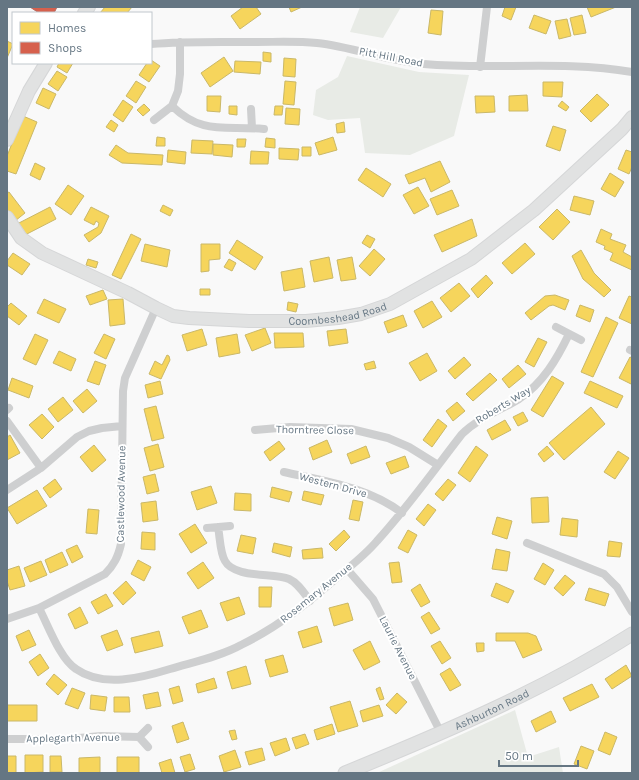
<svg xmlns="http://www.w3.org/2000/svg" width="639" height="780" font-family="Karla,sans-serif">
<style>
.green{fill:#e8ebe6}
.homes{fill:#f6d55c;stroke:#cab868}
.shops{fill:#d6604d;stroke:#b4675d}
.lines{fill:none;stroke-linecap:round;stroke-linejoin:round}
.secondary-casing{stroke:#d5d6d7;stroke-width:14}
.primary-casing{stroke:#d5d6d7;stroke-width:15}
.street{stroke:#cecfd0;stroke-width:8}
.secondary{stroke:#e1e2e2;stroke-width:12}
.primary{stroke:#e1e2e2;stroke-width:13}
.labels{text-anchor:middle;dominant-baseline:central;stroke-width:4;stroke-linejoin:round;paint-order:stroke}
.street-label{font-size:11px;fill:#657683;stroke:#fff}
</style>
<rect width="100%" height="100%" fill="#f9f9f9"/>
<path class="green" d="M 360,7 L 401,7 L 383,38 L 350,32 Z
M 347,56 L 419,72 L 469,75 L 454,136 L 410,155 L 365,153 L 360,118 L 328,120 L 313,115 L 316,90 L 338,77 Z
M 515,710 L 528,757 L 559,747 L 563,773 L 377,773 Z"/>
<path class="homes" d="M 105,7 L 132,7 L 127,13 L 100,13 Z
M 243,7 L 256,7 L 261,14 L 240,29 L 231,16 Z
M 289,7 L 302,7 L 291,12 Z
M 505,7 L 516,7 L 511,20 L 502,16 Z
M 587,7 L 616,7 L 591,17 Z
M 431,10 L 443,11 L 441,35 L 428,33 Z
M 534,15 L 551,21 L 546,34 L 529,28 Z
M 582,15 L 586,33 L 574,35 L 570,18 Z
M 567,19 L 571,36 L 559,39 L 555,21 Z
M 7,41 L 13,44 L 7,58 Z
M 263,52 L 271,53 L 271,62 L 263,61 Z
M 224,57 L 233,71 L 210,87 L 201,73 Z
M 284,58 L 296,59 L 295,77 L 283,76 Z
M 151,60 L 160,66 L 149,82 L 139,75 L 147,63 L 151,63 Z
M 235,61 L 261,62 L 260,74 L 234,72 Z
M 59,63 L 73,63 L 67,73 L 57,67 Z
M 57,71 L 67,77 L 58,91 L 48,84 Z
M 136,81 L 146,87 L 136,103 L 126,96 Z
M 285,81 L 296,82 L 294,105 L 283,104 Z
M 543,82 L 563,82 L 562,97 L 543,96 Z
M 43,88 L 56,94 L 49,109 L 36,103 Z
M 597,94 L 609,105 L 591,122 L 580,111 Z
M 527,95 L 528,111 L 509,111 L 509,96 Z
M 207,96 L 221,96 L 220,112 L 207,111 Z
M 475,96 L 494,96 L 495,112 L 476,113 Z
M 123,100 L 133,107 L 123,122 L 113,115 Z
M 562,101 L 569,107 L 566,111 L 558,106 Z
M 144,104 L 150,110 L 143,116 L 137,110 Z
M 229,106 L 237,106 L 237,115 L 229,114 Z
M 275,106 L 283,106 L 282,115 L 274,115 Z
M 286,108 L 300,109 L 299,125 L 285,124 Z
M 23,116 L 37,122 L 16,174 L 7,171 L 7,156 Z
M 111,120 L 118,125 L 114,132 L 106,127 Z
M 344,122 L 345,132 L 337,133 L 336,124 Z
M 553,126 L 566,130 L 560,151 L 546,146 Z
M 157,137 L 165,138 L 165,146 L 156,146 Z
M 333,137 L 337,150 L 319,155 L 315,143 Z
M 266,138 L 275,139 L 275,148 L 265,147 Z
M 237,139 L 246,139 L 245,147 L 237,147 Z
M 192,140 L 213,141 L 212,154 L 191,153 Z
M 213,144 L 233,145 L 232,157 L 213,155 Z
M 116,145 L 128,153 L 163,155 L 162,165 L 122,163 L 109,155 Z
M 302,147 L 311,147 L 311,156 L 302,156 Z
M 279,148 L 299,149 L 298,160 L 279,159 Z
M 168,150 L 186,152 L 185,164 L 167,162 Z
M 626,150 L 632,152 L 632,167 L 629,174 L 618,169 Z
M 251,151 L 269,152 L 268,164 L 250,164 Z
M 440,161 L 450,182 L 431,192 L 425,178 L 409,184 L 405,175 Z
M 35,163 L 45,168 L 40,180 L 30,175 Z
M 366,168 L 391,184 L 383,197 L 358,180 Z
M 610,173 L 624,182 L 615,197 L 601,189 Z
M 68,185 L 84,196 L 71,215 L 55,204 Z
M 418,187 L 429,206 L 414,214 L 403,195 Z
M 452,190 L 459,206 L 437,215 L 430,199 Z
M 9,192 L 25,213 L 15,221 L 7,210 L 7,193 Z
M 574,196 L 594,201 L 590,215 L 570,210 Z
M 163,205 L 173,210 L 170,216 L 160,211 Z
M 50,207 L 56,219 L 23,236 L 17,224 Z
M 91,207 L 109,216 L 101,233 L 89,242 L 84,235 L 98,227 L 99,223 L 96,221 L 94,225 L 84,220 Z
M 557,209 L 570,222 L 553,240 L 539,227 Z
M 472,219 L 477,236 L 442,252 L 434,235 Z
M 601,229 L 612,234 L 610,239 L 626,245 L 623,252 L 632,257 L 632,270 L 610,260 L 613,253 L 604,249 L 605,246 L 596,242 Z
M 131,234 L 141,239 L 121,279 L 112,275 Z
M 367,235 L 375,239 L 370,248 L 362,243 Z
M 237,240 L 263,257 L 255,270 L 229,253 Z
M 525,243 L 535,254 L 512,274 L 502,263 Z
M 145,244 L 170,250 L 167,267 L 141,261 Z
M 201,244 L 220,244 L 220,259 L 209,260 L 209,271 L 201,272 Z
M 374,249 L 385,259 L 370,276 L 359,266 Z
M 581,250 L 594,273 L 611,290 L 604,297 L 583,279 L 572,256 Z
M 13,253 L 30,264 L 22,275 L 7,265 L 7,261 Z
M 329,257 L 333,278 L 314,282 L 310,261 Z
M 352,257 L 356,279 L 341,281 L 337,260 Z
M 88,259 L 98,262 L 96,268 L 86,265 Z
M 229,259 L 236,263 L 232,271 L 224,267 Z
M 302,268 L 305,287 L 284,291 L 281,272 Z
M 486,275 L 493,283 L 478,298 L 471,289 Z
M 459,283 L 470,296 L 451,312 L 440,298 Z
M 200,289 L 210,289 L 210,295 L 200,295 Z
M 103,290 L 107,299 L 90,305 L 86,296 Z
M 555,295 L 569,300 L 565,310 L 553,305 L 549,306 L 531,320 L 525,313 L 545,296 Z
M 629,296 L 632,297 L 632,324 L 619,318 Z
M 44,299 L 66,309 L 59,323 L 37,313 Z
M 123,299 L 125,324 L 110,326 L 108,300 Z
M 432,301 L 442,317 L 423,328 L 414,311 Z
M 288,302 L 298,304 L 296,312 L 287,310 Z
M 11,303 L 27,316 L 19,325 L 7,316 L 7,307 Z
M 580,305 L 594,310 L 590,322 L 576,316 Z
M 403,315 L 407,326 L 388,333 L 384,322 Z
M 606,317 L 618,323 L 593,377 L 581,372 Z
M 265,328 L 271,343 L 252,351 L 245,335 Z
M 202,329 L 207,345 L 187,351 L 182,335 Z
M 346,329 L 348,343 L 329,346 L 327,331 Z
M 274,333 L 303,333 L 304,347 L 275,348 Z
M 35,334 L 48,340 L 36,365 L 23,359 Z
M 104,334 L 115,339 L 106,359 L 94,353 Z
M 237,334 L 240,353 L 219,357 L 216,338 Z
M 538,338 L 547,342 L 534,367 L 525,362 Z
M 59,351 L 76,359 L 71,371 L 53,363 Z
M 427,353 L 437,371 L 420,381 L 409,363 Z
M 167,355 L 169,356 L 170,360 L 161,379 L 149,374 L 155,361 L 162,365 Z
M 464,357 L 471,365 L 455,379 L 448,371 Z
M 630,357 L 632,358 L 632,381 L 631,384 L 619,378 Z
M 95,361 L 106,365 L 99,385 L 87,381 Z
M 374,361 L 376,368 L 366,370 L 364,364 Z
M 518,365 L 526,374 L 509,388 L 502,379 Z
M 490,373 L 497,380 L 473,401 L 466,394 Z
M 552,376 L 564,383 L 543,417 L 531,410 Z
M 12,378 L 33,386 L 29,398 L 8,390 Z
M 160,381 L 163,394 L 148,398 L 145,385 Z
M 590,381 L 623,396 L 617,408 L 584,393 Z
M 87,389 L 97,401 L 83,413 L 73,401 Z
M 63,397 L 73,410 L 58,422 L 48,409 Z
M 457,402 L 465,411 L 453,421 L 446,411 Z
M 156,406 L 164,438 L 152,441 L 144,409 Z
M 591,407 L 605,424 L 564,460 L 549,443 Z
M 523,412 L 528,421 L 518,426 L 513,417 Z
M 42,414 L 54,427 L 42,439 L 29,425 Z
M 438,419 L 447,426 L 432,447 L 423,440 Z
M 505,420 L 511,430 L 492,440 L 487,430 Z
M 10,435 L 20,453 L 7,460 L 7,437 Z
M 327,440 L 332,452 L 313,460 L 309,448 Z
M 279,441 L 285,449 L 270,461 L 264,452 Z
M 158,444 L 164,467 L 150,471 L 144,448 Z
M 94,445 L 106,460 L 92,472 L 80,457 Z
M 366,446 L 370,457 L 351,464 L 347,454 Z
M 476,446 L 488,455 L 470,482 L 458,473 Z
M 547,446 L 554,454 L 544,462 L 538,454 Z
M 618,451 L 629,458 L 615,479 L 604,472 Z
M 405,456 L 409,467 L 391,474 L 386,463 Z
M 155,474 L 159,491 L 147,494 L 143,477 Z
M 55,479 L 62,489 L 50,498 L 43,488 Z
M 448,479 L 456,485 L 443,501 L 435,494 Z
M 211,486 L 217,503 L 197,510 L 191,492 Z
M 272,487 L 292,492 L 289,502 L 270,497 Z
M 37,490 L 47,506 L 17,524 L 7,508 Z
M 304,491 L 324,495 L 321,505 L 302,500 Z
M 235,493 L 251,494 L 251,511 L 234,510 Z
M 548,497 L 549,522 L 532,523 L 531,498 Z
M 353,500 L 363,502 L 359,521 L 349,519 Z
M 156,501 L 158,520 L 143,522 L 141,503 Z
M 428,504 L 436,510 L 424,526 L 416,519 Z
M 88,509 L 99,510 L 97,534 L 86,533 Z
M 497,517 L 512,521 L 507,539 L 492,534 Z
M 562,518 L 578,520 L 577,537 L 560,535 Z
M 195,524 L 207,543 L 191,553 L 179,534 Z
M 344,530 L 350,537 L 336,551 L 329,544 Z
M 408,530 L 417,535 L 408,553 L 398,548 Z
M 142,532 L 155,533 L 155,550 L 141,549 Z
M 241,535 L 256,538 L 253,554 L 237,551 Z
M 609,541 L 622,543 L 620,557 L 607,556 Z
M 274,543 L 292,547 L 290,557 L 272,552 Z
M 77,545 L 83,557 L 72,563 L 66,550 Z
M 322,548 L 323,558 L 303,559 L 302,550 Z
M 496,549 L 510,552 L 507,571 L 492,569 Z
M 62,552 L 68,565 L 50,573 L 45,560 Z
M 138,560 L 151,567 L 144,581 L 131,574 Z
M 41,561 L 47,575 L 30,582 L 24,568 Z
M 203,562 L 214,578 L 198,589 L 187,573 Z
M 399,562 L 402,582 L 392,583 L 389,563 Z
M 543,563 L 554,570 L 545,585 L 534,579 Z
M 19,566 L 25,586 L 10,590 L 7,581 L 7,570 Z
M 565,575 L 575,583 L 563,596 L 554,588 Z
M 126,581 L 136,593 L 123,605 L 113,593 Z
M 496,583 L 514,591 L 508,603 L 491,596 Z
M 420,584 L 430,602 L 421,607 L 411,590 Z
M 259,587 L 272,587 L 271,607 L 259,607 Z
M 589,588 L 609,594 L 605,606 L 585,600 Z
M 106,594 L 113,606 L 98,614 L 91,602 Z
M 239,597 L 245,614 L 227,621 L 220,603 Z
M 348,603 L 353,620 L 334,626 L 329,608 Z
M 80,607 L 88,623 L 75,629 L 68,614 Z
M 201,610 L 208,627 L 189,634 L 182,617 Z
M 429,612 L 440,629 L 431,634 L 421,617 Z
M 317,626 L 322,642 L 303,648 L 298,632 Z
M 29,630 L 36,645 L 22,651 L 16,636 Z
M 117,630 L 123,645 L 107,651 L 101,636 Z
M 159,631 L 163,646 L 135,653 L 131,638 Z
M 496,633 L 528,633 L 536,636 L 542,650 L 523,658 L 515,641 L 496,641 Z
M 370,641 L 380,662 L 364,670 L 353,650 Z
M 440,641 L 451,658 L 442,664 L 431,646 Z
M 476,643 L 484,643 L 484,651 L 477,652 Z
M 40,654 L 49,668 L 38,676 L 29,662 Z
M 283,655 L 288,672 L 270,677 L 265,660 Z
M 626,665 L 632,676 L 612,689 L 605,679 Z
M 246,666 L 251,684 L 232,689 L 227,672 Z
M 450,668 L 461,685 L 450,691 L 440,674 Z
M 54,674 L 67,685 L 58,695 L 46,684 Z
M 214,678 L 217,688 L 198,693 L 196,684 Z
M 592,684 L 599,697 L 570,711 L 563,698 Z
M 179,686 L 183,701 L 173,704 L 169,689 Z
M 380,687 L 384,699 L 380,700 L 376,689 Z
M 72,688 L 85,693 L 78,709 L 65,704 Z
M 158,692 L 161,706 L 146,709 L 143,695 Z
M 397,693 L 407,702 L 396,714 L 386,705 Z
M 91,695 L 107,697 L 105,711 L 90,709 Z
M 114,697 L 129,697 L 130,712 L 114,712 Z
M 350,701 L 358,726 L 338,732 L 330,707 Z
M 7,705 L 37,705 L 37,721 L 7,721 Z
M 379,705 L 383,716 L 363,722 L 360,711 Z
M 551,711 L 556,722 L 536,732 L 531,721 Z
M 183,722 L 189,739 L 177,743 L 172,726 Z
M 332,724 L 335,734 L 317,740 L 314,730 Z
M 235,730 L 237,739 L 232,740 L 229,731 Z
M 605,732 L 617,737 L 610,755 L 598,750 Z
M 305,734 L 309,744 L 296,749 L 292,738 Z
M 286,738 L 290,750 L 275,756 L 270,743 Z
M 581,746 L 594,751 L 587,769 L 574,764 Z
M 262,748 L 265,760 L 249,765 L 245,752 Z
M 235,750 L 241,767 L 224,772 L 219,756 Z
M 190,754 L 195,769 L 185,772 L 180,757 Z
M 25,755 L 43,755 L 43,772 L 25,773 Z
M 7,756 L 16,756 L 16,773 L 7,773 Z
M 50,756 L 61,756 L 62,772 L 50,772 Z
M 100,757 L 100,773 L 79,773 L 79,758 Z
M 117,757 L 139,757 L 139,773 L 117,773 Z
M 171,759 L 175,773 L 162,773 L 159,763 Z"/>
<path class="shops" d="M 30,7 L 57,7 L 54,13 L 39,13 Z"/>
<g class="lines">
<defs>
<g id="secondary">
<path d="M 84,13 L 89,7"/>
<path d="M 7,140 L 29,91 L 46,63"/>
<path id="s1" d="M 7,217 L 21,238 L 42,253 L 128,293 L 156,308 L 173,316 L 189,318 L 249,321 L 306,321 L 338,318 L 361,314 L 390,304 L 471,259 L 534,210 L 622,129 L 632,117"/>
</g>
<g id="primary">
<path id="s2" d="M 345,773 C 443,733 542,691 632,634"/>
</g>
</defs>
<use href="#secondary" class="secondary-casing"/>
<use href="#primary" class="primary-casing"/>
<path class="street" d="M 180,42 L 180,74 L 178,91 L 172,106 C 203,136 226,125 264,129
M 151,44 C 186,41 221,42 257,42 C 277,42 297,41 317,43 C 353,47 388,61 424,64 C 493,70 563,60 632,72
M 480,67 L 487,7
M 251,109 L 252,128
M 154,120 L 172,106
M 556,327 L 581,340
M 630,350 L 632,351
M 7,410 L 9,408
M 7,421 L 41,468
M 255,430 L 290,427 L 351,429 L 388,438 L 409,447 L 438,465
M 284,472 C 324,481 368,487 402,513
M 7,490 L 41,468 L 77,437 L 89,431 L 102,428 L 122,426
M 218,527 C 220,537 220,553 225,561 C 234,578 273,573 289,579 C 298,583 304,593 310,601
M 207,528 L 230,526
M 527,543 L 604,574 L 617,587 L 632,612
M 347,569 L 373,599 L 441,733
M 39,608 C 48,625 60,659 76,669 C 103,688 141,678 170,669 C 193,662 219,657 241,645 C 278,627 309,602 339,576 C 352,565 366,554 377,541 C 408,507 434,470 462,434 C 478,418 499,411 519,399 C 543,383 557,359 569,334
M 7,619 L 39,608 L 105,574 C 114,565 118,557 121,544 L 123,391 L 125,378 L 156,308
M 148,728 L 139,737 L 148,747
M 7,739 L 68,739 L 101,736 L 139,737"/>
<use href="#secondary" class="secondary"/>
<use href="#primary" class="primary"/>
</g>
<g class="labels">
<g class="street-label">
<text transform="translate(391 57) rotate(11)">Pitt Hill Road</text>
<text stroke="none"><textPath href="#s1" startOffset="362">Coombeshead Road</textPath></text>
<text transform="translate(503 405) rotate(-31)">Roberts Way</text>
<text transform="translate(315 430) rotate(1)">Thorntree Close</text>
<text transform="translate(333 485) rotate(15)">Western Drive</text>
<text transform="translate(121 494) rotate(-89)">Castlewood Avenue</text>
<text transform="translate(316 593) rotate(-39)">Rosemary Avenue</text>
<text transform="translate(398 648) rotate(63)">Laurie Avenue</text>
<text stroke="none"><textPath href="#s2" startOffset="160">Ashburton Road</textPath></text>
<text transform="translate(73 738) rotate(-1)">Applegarth Avenue</text>
</g>
</g>
<rect width="639" height="780" fill="none" stroke="#657683" stroke-width="16"/>
<rect x="12" y="12" width="140" height="52" fill="#ffffff" stroke="#c1c8cd"/>
<rect x="20" y="22" width="20" height="12" fill="#f6d55c" stroke="#c1c8cd"/>
<text x="48" y="32" font-size="12" fill="#657683">Homes</text>
<rect x="20" y="42" width="20" height="12" fill="#d6604d" stroke="#c1c8cd"/>
<text x="48" y="52" font-size="12" fill="#657683">Shops</text>
<path d="M499 760v6h79v-6" fill="none" stroke="#657683" stroke-width="2"/>
<text x="505" y="760" font-size="12" fill="#657683" stroke="#ffffff" stroke-width="3" paint-order="stroke">50 m</text>
</svg>
